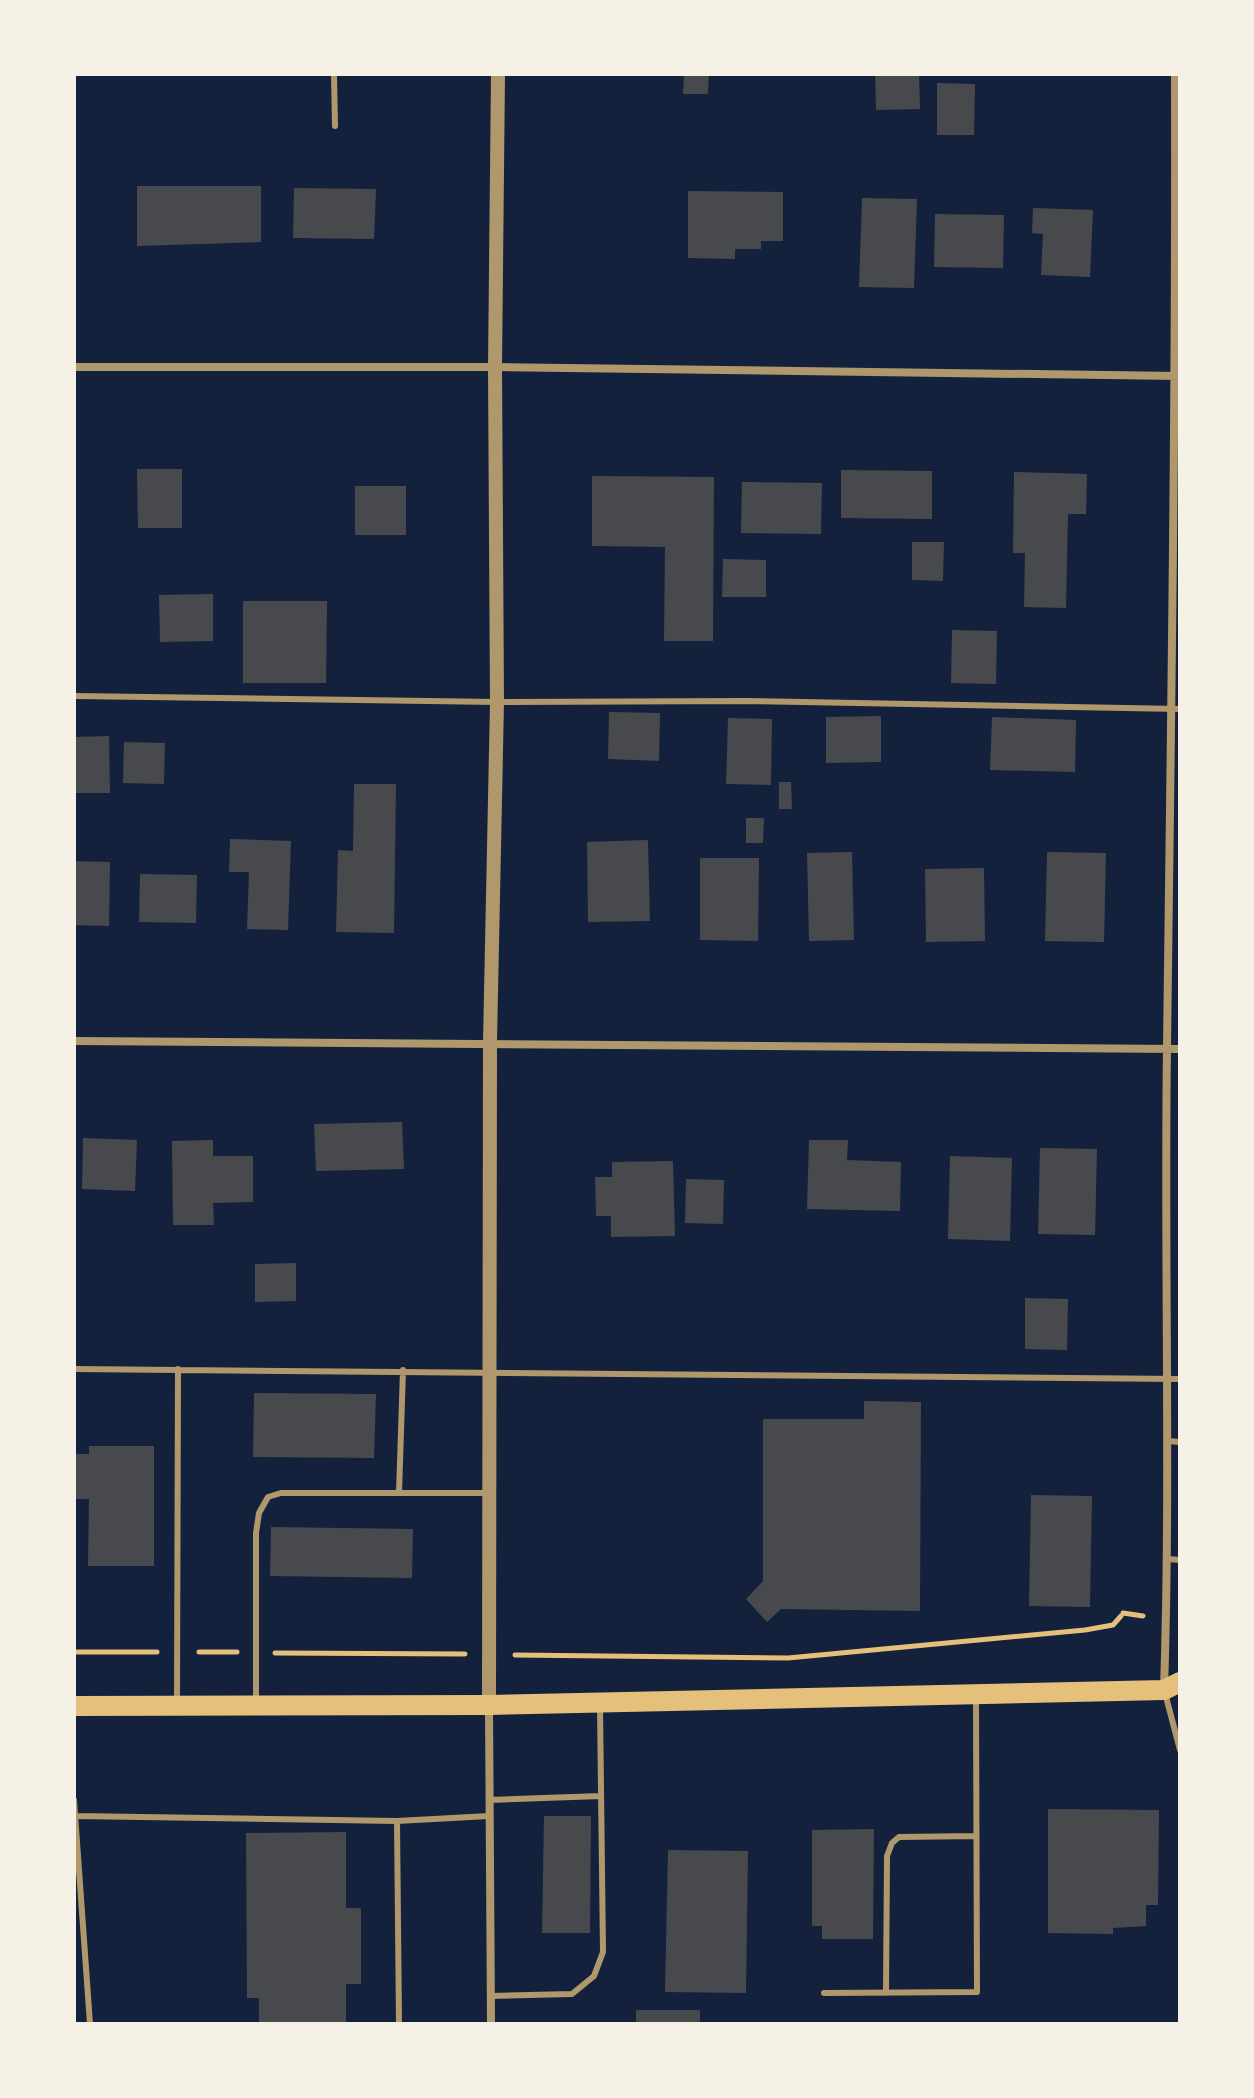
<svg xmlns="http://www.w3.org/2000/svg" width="1254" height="2098" font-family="'Space Grotesk',sans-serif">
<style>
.building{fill:#48494c}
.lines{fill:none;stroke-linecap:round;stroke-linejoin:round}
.path{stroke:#e5c07b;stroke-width:5}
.service{stroke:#b1986c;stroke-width:6}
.minor{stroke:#b1986c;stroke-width:8}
.tertiary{stroke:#b1986c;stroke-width:14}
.primary{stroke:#e5c07b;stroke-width:20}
</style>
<rect width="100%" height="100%" fill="#14213d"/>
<path class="building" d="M 684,74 L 709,74 L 708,94 L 683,94 Z
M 875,74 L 919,74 L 920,109 L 876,110 Z
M 937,83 L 975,84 L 974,135 L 937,135 Z
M 137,186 L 261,186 L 261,242 L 137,246 Z
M 294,188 L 376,189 L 374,239 L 293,238 Z
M 688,191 L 783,192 L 783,241 L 761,241 L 761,249 L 735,249 L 735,259 L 688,258 Z
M 862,198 L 917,199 L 914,288 L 859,287 Z
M 1033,208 L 1093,210 L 1090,277 L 1041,275 L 1043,234 L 1032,233 Z
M 935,214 L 1004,215 L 1003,268 L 934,267 Z
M 137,469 L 182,469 L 182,528 L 138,528 Z
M 841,470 L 932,471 L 932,519 L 841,518 Z
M 1014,472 L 1087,474 L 1086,514 L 1068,514 L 1066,608 L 1024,607 L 1025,553 L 1013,553 Z
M 592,476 L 714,477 L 713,641 L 664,641 L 665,547 L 592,546 Z
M 742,482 L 822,483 L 821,534 L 741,533 Z
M 355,486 L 406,486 L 406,535 L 355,535 Z
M 912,542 L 944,542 L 943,581 L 912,580 Z
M 723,559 L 766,560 L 766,597 L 722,597 Z
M 213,594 L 213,641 L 160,642 L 159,595 Z
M 243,601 L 327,601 L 326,683 L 243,683 Z
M 952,630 L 997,631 L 996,684 L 951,683 Z
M 609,712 L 660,713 L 659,761 L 608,759 Z
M 881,716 L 881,762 L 826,763 L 826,717 Z
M 992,717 L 1076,720 L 1075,772 L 990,770 Z
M 728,718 L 772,719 L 771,785 L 726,784 Z
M 109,736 L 110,793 L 74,793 L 74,737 Z
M 124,742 L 165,743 L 164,784 L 123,783 Z
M 779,782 L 791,782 L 792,809 L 779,809 Z
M 354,784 L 396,784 L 394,933 L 336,932 L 338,850 L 353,851 Z
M 746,818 L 764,818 L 763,843 L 746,843 Z
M 230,839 L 291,841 L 288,930 L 247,929 L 249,872 L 229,872 Z
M 648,840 L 650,921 L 588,922 L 587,842 Z
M 852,852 L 854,940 L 809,941 L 807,853 Z
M 1047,852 L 1106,853 L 1104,942 L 1045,941 Z
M 700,858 L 759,858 L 758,941 L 700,940 Z
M 74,861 L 110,862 L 109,926 L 74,925 Z
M 984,868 L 985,941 L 926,942 L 925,869 Z
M 140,874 L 197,875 L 196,923 L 139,922 Z
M 402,1122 L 404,1169 L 316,1171 L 314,1124 Z
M 83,1138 L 137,1140 L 135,1191 L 82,1189 Z
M 213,1140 L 213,1156 L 253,1156 L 253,1202 L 213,1203 L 214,1225 L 173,1225 L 172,1141 Z
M 809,1140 L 848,1140 L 847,1160 L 901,1162 L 900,1211 L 807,1209 Z
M 1040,1148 L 1097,1149 L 1095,1235 L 1038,1234 Z
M 950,1156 L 1012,1158 L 1010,1241 L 948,1239 Z
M 673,1161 L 675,1236 L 611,1237 L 611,1216 L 596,1216 L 595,1177 L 612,1177 L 612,1162 Z
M 686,1179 L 724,1180 L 723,1224 L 685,1223 Z
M 296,1263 L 296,1301 L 255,1302 L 255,1264 Z
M 1025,1298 L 1068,1299 L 1067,1350 L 1025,1349 Z
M 254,1393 L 376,1394 L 374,1458 L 253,1457 Z
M 864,1401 L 921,1402 L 920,1611 L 781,1609 L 767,1622 L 746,1599 L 763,1581 L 763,1419 L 864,1419 Z
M 89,1446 L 154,1446 L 154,1566 L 88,1566 L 89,1499 L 74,1499 L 74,1454 L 89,1454 Z
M 1031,1495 L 1092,1496 L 1090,1607 L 1029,1606 Z
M 271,1527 L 413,1529 L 412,1578 L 270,1576 Z
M 1048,1809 L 1159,1810 L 1158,1905 L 1146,1905 L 1146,1926 L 1113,1928 L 1113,1934 L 1048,1933 Z
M 544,1816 L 591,1816 L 590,1933 L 542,1933 Z
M 874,1829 L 873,1939 L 822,1939 L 822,1926 L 812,1926 L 812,1830 Z
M 346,1832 L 346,1908 L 361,1908 L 361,1984 L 346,1984 L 346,2024 L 259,2024 L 259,1998 L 247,1998 L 246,1833 Z
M 668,1850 L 748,1851 L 746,1993 L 665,1992 Z
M 636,2010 L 700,2010 L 700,2024 L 636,2024 Z"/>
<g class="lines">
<path class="path" d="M 1123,1613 L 1143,1616
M 74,1652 L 157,1652
M 199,1652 L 237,1652
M 275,1653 L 465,1654
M 515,1655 L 788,1658 L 1085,1630 L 1113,1625 L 1121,1616"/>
<path class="service" d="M 334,74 L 335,126
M 74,696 L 497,702 L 745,701 L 1180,709
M 74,1369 L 1180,1379
M 1167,1441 L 1180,1442
M 399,1493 L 403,1370
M 1168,1559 L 1180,1560
M 1165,1693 L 1180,1750
M 177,1701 L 178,1369
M 256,1701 L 256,1533 L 259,1513 L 268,1497 L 281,1493 L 489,1493
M 74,1800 L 90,2024
M 489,1800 L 601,1796
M 76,1816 L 397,1821 L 489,1816
M 397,1821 L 399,2024
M 824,1993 L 977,1992 L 976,1699
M 886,1993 L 887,1856 L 892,1843 L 899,1837 L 976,1836
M 491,1996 L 572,1994 L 594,1976 L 603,1952 L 600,1706"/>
<path class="minor" d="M 74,367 L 495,367 L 1179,376
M 74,1041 L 1180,1049
M 1164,1689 C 1171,1475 1164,1262 1167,1048 C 1171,723 1176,399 1175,74
M 489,1706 L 491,2024"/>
<path class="tertiary" d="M 489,1705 L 490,1042 L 497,702 L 495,367 L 498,74"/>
<path class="primary" d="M 74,1706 L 489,1705 L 1164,1690 L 1180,1682"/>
</g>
<rect width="1254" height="2098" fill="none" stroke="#f6f1e7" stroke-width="152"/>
</svg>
